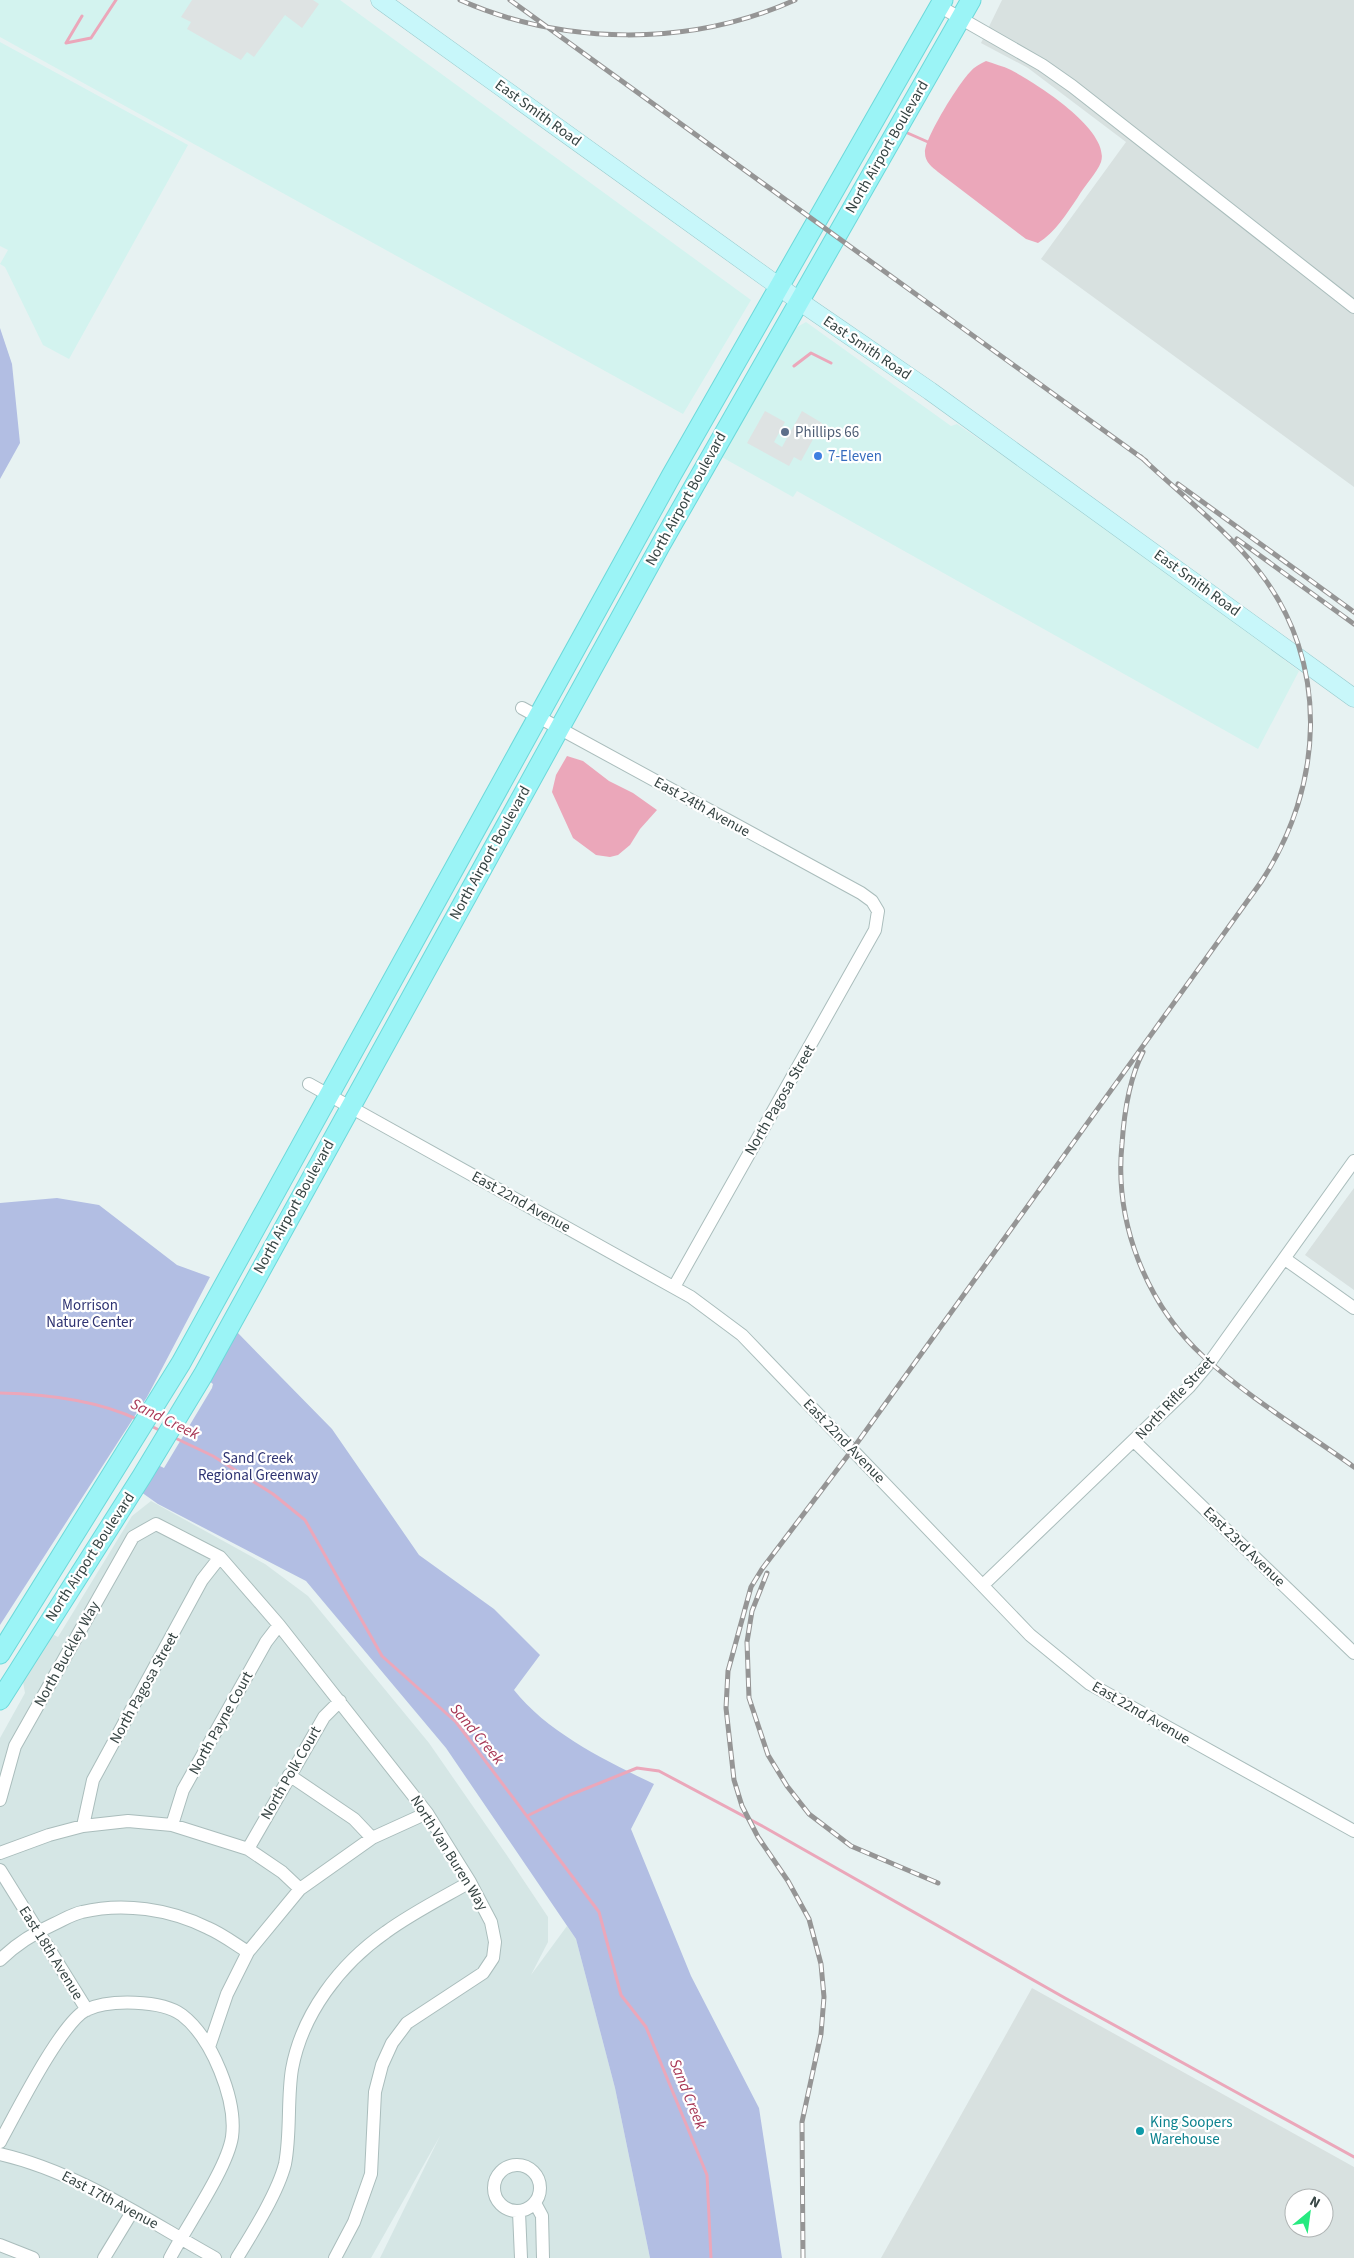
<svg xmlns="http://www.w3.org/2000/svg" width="1354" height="2258" font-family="'Source Sans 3',sans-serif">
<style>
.residential{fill:#d5e6e5}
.commercial{fill:#d3f3ef}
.industrial{fill:#d8e1e0;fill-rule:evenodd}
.green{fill:#b2bee3}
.parking{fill:#dee3e3}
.water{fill:#eba7ba}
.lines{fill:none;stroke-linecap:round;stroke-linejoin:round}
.stream{stroke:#eba7ba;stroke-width:3}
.street-casing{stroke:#aabdbc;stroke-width:14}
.secondary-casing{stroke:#97c9cc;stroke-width:19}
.primary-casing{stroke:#6cd9da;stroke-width:21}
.street{stroke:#fff;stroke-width:12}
.secondary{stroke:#c8f7fa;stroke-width:18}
.primary{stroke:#9bf4f6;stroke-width:19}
.rail-casing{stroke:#959595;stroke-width:5}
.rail{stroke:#fff;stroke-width:3;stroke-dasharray:9;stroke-linecap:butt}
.service-dot{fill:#5c6f8a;stroke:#fff;stroke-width:2}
.shop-dot{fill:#3f7fe0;stroke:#fff;stroke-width:2}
.culture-dot{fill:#0f9aa8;stroke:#fff;stroke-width:2}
.labels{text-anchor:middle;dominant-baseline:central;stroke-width:4.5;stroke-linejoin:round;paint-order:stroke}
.street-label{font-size:15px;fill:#364443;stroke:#fff}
.service-label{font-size:15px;fill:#4e5e75;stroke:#fff;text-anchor:start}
.shop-label{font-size:15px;fill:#366cbe;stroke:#fff;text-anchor:start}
.park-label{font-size:15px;fill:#2e3372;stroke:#fff}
.culture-label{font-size:15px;fill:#0d838f;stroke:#fff;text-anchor:start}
.water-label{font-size:16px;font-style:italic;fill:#a83856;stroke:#fff}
</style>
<rect width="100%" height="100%" fill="#e7f2f2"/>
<path class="residential" d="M 151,1501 L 265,1564 L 308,1596 L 429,1743 L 506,1854 L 548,1917 L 548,1942 L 531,1975 L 567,1926 L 576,1939 L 615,2088 L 650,2258 L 380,2258 L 440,2136 L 371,2258 L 0,2258 L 0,1738 L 25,1693 L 23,1682 L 52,1634 L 58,1637 L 132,1516 Z"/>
<path class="commercial" d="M 0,0 L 340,0 L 751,300 L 683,414 L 0,37 Z
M 0,42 L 188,145 L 69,359 L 43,345 L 5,267 L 0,264 L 8,250 L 0,246 Z
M 806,322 L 951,426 L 957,424 L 1037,479 L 1284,656 L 1283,659 L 1299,671 L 1258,749 L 797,491 L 793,497 L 720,456 L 792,330 Z"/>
<path class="industrial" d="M 1002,0 L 1354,0 L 1354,487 L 1041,259 L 1126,142 L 1028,68 L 981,43 Z
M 1354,1188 L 1354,1290 L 1305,1255 Z
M 1032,1988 L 1354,2167 L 1354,2258 L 881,2258 ZM 1294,2198 L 1324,2198 L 1324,2228 L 1294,2228 Z"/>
<path class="green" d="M 0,328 L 12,364 L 20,443 L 0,479 Z
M 57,1198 L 99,1205 L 177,1265 L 210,1277 L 147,1397 L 0,1625 L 0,1203 Z
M 236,1331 L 332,1429 L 419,1555 L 494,1609 L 540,1655 L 514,1690 C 547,1732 606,1761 654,1784 L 631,1829 L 691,1976 L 759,2108 L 782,2258 L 650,2258 L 615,2088 L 576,1939 L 446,1748 L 306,1581 L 158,1504 L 141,1492 L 158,1465 L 164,1468 L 212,1388 L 213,1384 L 209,1381 Z"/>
<path class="parking" d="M 192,0 L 313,0 L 319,4 L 302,28 L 285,15 L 254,57 L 247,52 L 241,60 L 187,29 L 191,22 L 181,17 Z
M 765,411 L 785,422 L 774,442 L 782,447 L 802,411 L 822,423 L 801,461 L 794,457 L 789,466 L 747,443 Z"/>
<path class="water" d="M 986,61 C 994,64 1003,66 1011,70 C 1034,82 1111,130 1101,162 C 1097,173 1084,186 1078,197 C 1067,213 1055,233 1038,243 L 1026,239 L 938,172 C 932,167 925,162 925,153 C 924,139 959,83 970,72 C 974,67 980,64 986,61 Z
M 567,756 L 583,761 L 609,781 L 633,793 L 657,810 L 640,829 L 630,845 L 618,855 L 610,857 L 596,855 L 573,838 L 552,792 L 556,775 Z"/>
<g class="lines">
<path class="stream" d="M 82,16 L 66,43 L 91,38 L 116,0
M 903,131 L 928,142
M 794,366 L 811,353 L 831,363
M 0,1393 C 45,1394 97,1400 139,1420
M 149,1425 L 161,1431
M 173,1437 L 213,1456 L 273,1494 L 305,1520 L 382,1656 L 456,1722 L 599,1912 L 621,1995 L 646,2027 L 707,2175 L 711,2258
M 527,1816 L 570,1795 L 637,1768 L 659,1771 L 764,1827 L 1065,1998 L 1354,2157"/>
<defs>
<path id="street" d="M 939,6 L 1042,65 L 1072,86 L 1354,307
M 522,708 L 861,893 L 872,901 L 878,911 L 875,930 L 674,1287
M 309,1084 L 691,1297 L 742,1335 L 1030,1635 L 1090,1684 L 1354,1831
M 1285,1259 L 1354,1308
M 1134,1441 L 1354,1653
M 983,1585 L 1189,1387 L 1210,1362 L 1354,1161
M 289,1775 L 354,1819 L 372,1838
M 0,1800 L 15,1746 L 133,1537 L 156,1524 L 220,1557 L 279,1625 L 427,1813 L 470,1882 L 491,1922 L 495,1942 L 493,1958 L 483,1973 L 407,2023 L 392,2043 L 382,2065 L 375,2092 L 371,2174 L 354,2222 L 335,2258
M 172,1825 L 183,1790 L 266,1642 L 279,1625
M 83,1826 L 93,1780 L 202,1580 L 220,1557
M 248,1849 L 324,1717 L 340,1701
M 0,1853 L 49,1835 L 83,1826 L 128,1821 L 172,1825 L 248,1849 L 282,1872 L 300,1889
M 0,1870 L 87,2010
M 0,1960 C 15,1945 34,1933 54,1924 C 63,1920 72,1914 82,1912 C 123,1902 170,1909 208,1928 C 222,1934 235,1944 248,1952
M 209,2047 L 227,1994 L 248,1952 L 300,1889 L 372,1838 L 427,1813
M 0,2142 C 16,2113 61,2023 86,2010 C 109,1999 162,2000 182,2015 C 212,2038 237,2100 232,2137 C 227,2169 186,2227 170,2258
M 0,2154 C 78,2172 145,2219 215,2258
M494 2188a23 23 0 1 1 46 0a23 23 0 1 1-46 0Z
M 535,2203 L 542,2216 L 543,2258
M 519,2212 L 521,2258
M 0,2245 L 33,2258
M 104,2258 L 132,2212
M 237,2258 C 253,2232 278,2192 285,2164 C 291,2133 287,2100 292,2069 C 302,2014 340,1964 386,1932 C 412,1913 442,1898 470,1882"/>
<path id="secondary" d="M 380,0 L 799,301 L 930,391 L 1354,698"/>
<path id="primary" d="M 0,1654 L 181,1363 L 671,476 L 943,0
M 0,1700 L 142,1476 L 203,1375 L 660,546 L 971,0"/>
</defs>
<use href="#street" class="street-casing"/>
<use href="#secondary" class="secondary-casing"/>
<use href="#primary" class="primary-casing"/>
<use href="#street" class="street"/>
<use href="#secondary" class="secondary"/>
<use href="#primary" class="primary"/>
<defs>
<path id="rail" d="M 460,0 C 564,46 691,47 795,0
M 510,0 L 1146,461
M 1178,484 L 1354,612
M 1237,539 L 1354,624
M 1143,1052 C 1129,1079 1124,1114 1122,1144 C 1114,1222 1146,1304 1204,1357 C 1249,1398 1304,1431 1354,1467
M 767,1573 L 752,1611 L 747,1642 L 749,1698 L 768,1755 L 787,1786 L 809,1814 L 851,1846 L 938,1883
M 803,2258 L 802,2122 L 821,2034 L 824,1997 L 821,1964 L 809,1919 L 788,1881 L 758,1837 L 742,1806 L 734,1780 L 726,1708 L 728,1671 L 751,1587 L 762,1569 L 852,1450 L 1261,882 C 1324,787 1331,662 1258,570 C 1226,529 1180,494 1141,457"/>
</defs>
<use href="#rail" class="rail-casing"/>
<use href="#rail" class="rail"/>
</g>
<circle class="service-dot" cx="785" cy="432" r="5"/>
<circle class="shop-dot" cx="818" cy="456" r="5"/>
<circle class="culture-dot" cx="1140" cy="2131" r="5"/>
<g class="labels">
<g class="street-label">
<text transform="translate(538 113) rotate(36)">East Smith Road</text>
<text transform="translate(887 147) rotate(-60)">North Airport Boulevard</text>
<text transform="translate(867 348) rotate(34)">East Smith Road</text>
<text transform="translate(686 499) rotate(-61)">North Airport Boulevard</text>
<text transform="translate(1197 583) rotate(36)">East Smith Road</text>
<text transform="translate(702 807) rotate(29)">East 24th Avenue</text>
<text transform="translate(490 853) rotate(-61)">North Airport Boulevard</text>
<text transform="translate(780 1100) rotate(-60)">North Pagosa Street</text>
<text transform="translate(521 1202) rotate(29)">East 22nd Avenue</text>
<text transform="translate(294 1207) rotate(-61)">North Airport Boulevard</text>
<text transform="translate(1175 1398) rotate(-47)">North Rifle Street</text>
<text transform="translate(844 1441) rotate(46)">East 22nd Avenue</text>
<text transform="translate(1244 1547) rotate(44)">East 23rd Avenue</text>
<text transform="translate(90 1557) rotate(-57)">North Airport Boulevard</text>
<text transform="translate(67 1654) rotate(-61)">North Buckley Way</text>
<text transform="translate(144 1688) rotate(-61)">North Pagosa Street</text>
<text transform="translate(1141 1713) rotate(30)">East 22nd Avenue</text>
<text transform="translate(221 1723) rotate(-61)">North Payne Court</text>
<text transform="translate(291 1773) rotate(-60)">North Polk Court</text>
<text transform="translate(449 1853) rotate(58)">North Van Buren Way</text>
<text transform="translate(51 1953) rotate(58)">East 18th Avenue</text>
<text transform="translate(110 2200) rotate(28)">East 17th Avenue</text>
</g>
<g class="service-label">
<text x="795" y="432">Phillips 66</text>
</g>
<g class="shop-label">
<text x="828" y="456">7-Eleven</text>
</g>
<g class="park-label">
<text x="90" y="1305">Morrison<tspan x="90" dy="17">Nature Center</tspan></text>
<text x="258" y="1458">Sand Creek<tspan x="258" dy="17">Regional Greenway</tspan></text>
</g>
<g class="culture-label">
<text x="1150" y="2122">King Soopers<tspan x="1150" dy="17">Warehouse</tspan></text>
</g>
<g class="water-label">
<text transform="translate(165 1419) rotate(26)">Sand Creek</text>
<text transform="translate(477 1734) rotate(50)">Sand Creek</text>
<text transform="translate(688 2094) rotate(68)">Sand Creek</text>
</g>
</g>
<g transform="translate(1309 2213) rotate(29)"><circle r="24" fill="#ffffff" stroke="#afb4b4"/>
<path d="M0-4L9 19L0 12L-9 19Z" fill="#26ea80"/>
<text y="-8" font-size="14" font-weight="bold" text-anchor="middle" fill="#364443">N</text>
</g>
</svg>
